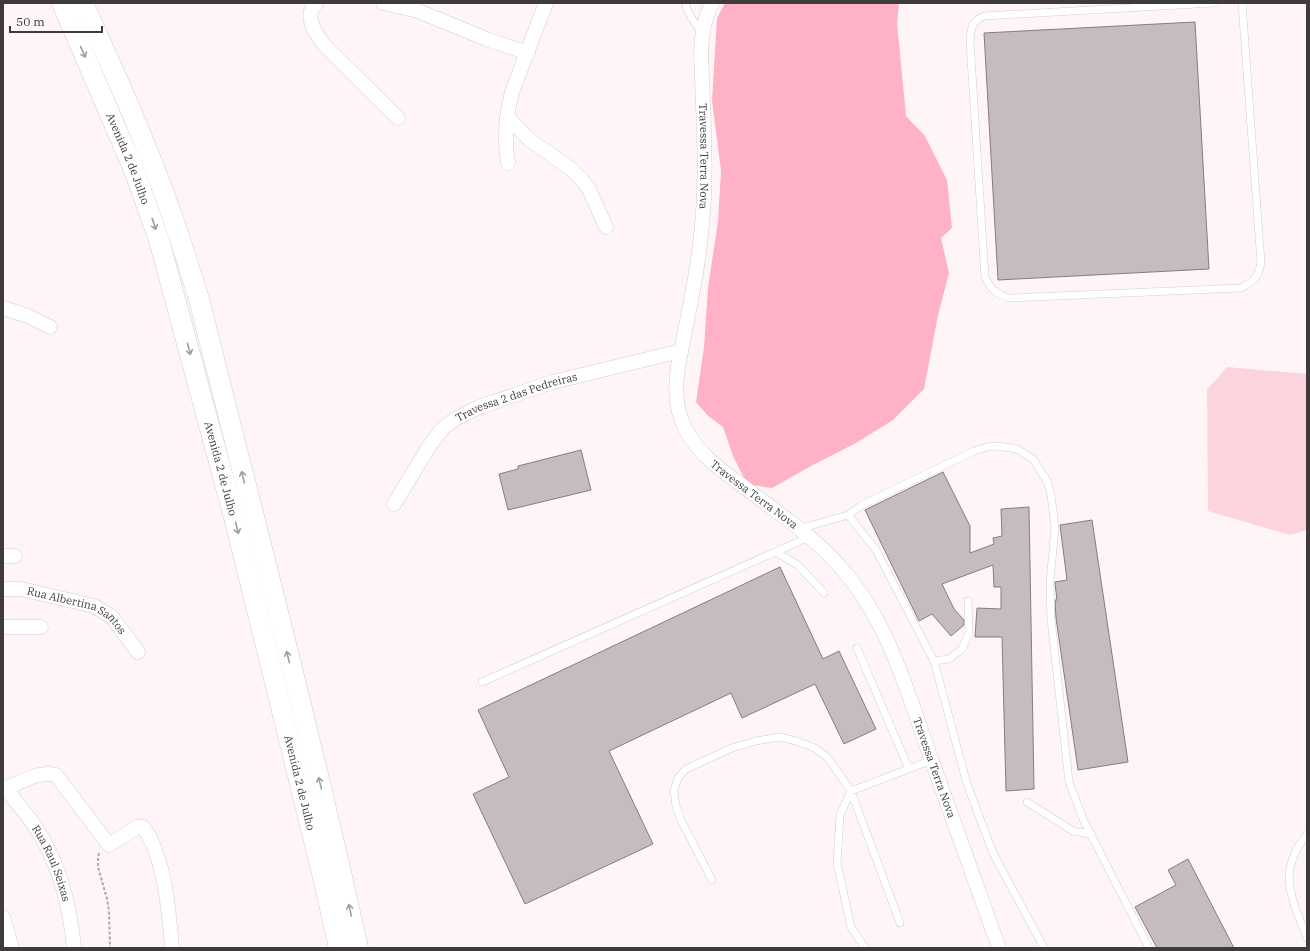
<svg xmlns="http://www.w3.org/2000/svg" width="1310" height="951" font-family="'IBM Plex Serif',serif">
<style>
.green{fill:#ffb2c5}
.water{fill:#fcd4dd}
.building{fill:#c6bcbf;stroke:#867d7f}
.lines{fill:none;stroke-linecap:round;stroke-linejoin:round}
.service-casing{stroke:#d6ccce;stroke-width:8}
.minor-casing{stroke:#d6ccce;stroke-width:15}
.secondary-casing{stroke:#d6ccce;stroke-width:21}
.path{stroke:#afa7a9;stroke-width:2;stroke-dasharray:3 2;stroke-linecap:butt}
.service{stroke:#fff;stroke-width:7}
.minor{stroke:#fff;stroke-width:14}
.secondary{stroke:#fff;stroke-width:20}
.oneway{stroke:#9f9d9e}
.labels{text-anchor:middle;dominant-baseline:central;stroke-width:3;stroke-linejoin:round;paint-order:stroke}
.street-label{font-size:11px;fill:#3f3b3c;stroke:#fff5f7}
</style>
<rect width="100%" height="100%" fill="#fff5f7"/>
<path class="green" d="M 725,3 L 899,3 L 897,23 L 906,116 L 925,136 L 947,180 L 952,228 L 941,238 L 949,273 L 938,315 L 924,389 L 893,420 L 856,443 L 811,466 L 772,488 L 747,484 L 733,456 L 723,427 L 708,416 L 696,402 L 704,347 L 708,288 L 718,221 L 721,171 L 712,101 L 717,18 Z"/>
<path class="water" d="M 1227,367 L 1307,374 L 1307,530 L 1290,535 L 1208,511 L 1207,390 Z"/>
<path class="building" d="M 1195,22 L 1209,269 L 998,280 L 984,33 Z
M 581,450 L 591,490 L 508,510 L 499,474 L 518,469 L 518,466 Z
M 943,472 L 970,526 L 970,553 L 994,544 L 993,538 L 1002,536 L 1001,509 L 1029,507 L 1034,789 L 1006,791 L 1002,637 L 975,637 L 977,608 L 1001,609 L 1001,587 L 994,587 L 993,565 L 942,584 L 954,609 L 964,620 L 964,625 L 951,636 L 932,614 L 919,621 L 865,510 Z
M 1092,520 L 1128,762 L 1078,770 L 1056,618 L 1055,600 L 1057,600 L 1055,583 L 1055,582 L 1067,580 L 1060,525 Z
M 780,567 L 823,659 L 839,651 L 876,729 L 844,744 L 815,684 L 742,718 L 731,693 L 609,751 L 653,844 L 525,904 L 473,794 L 509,777 L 478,710 Z
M 1188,859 L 1234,948 L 1157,948 L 1135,907 L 1176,885 L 1168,870 Z"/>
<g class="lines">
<defs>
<path id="service" d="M 685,3 C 688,15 694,23 702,32
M 1214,3 L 984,16 C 971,22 971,28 970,42 L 985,277 C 992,291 996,294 1010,298 L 1241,288 C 1254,281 1258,278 1261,263 L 1242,3
M 848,515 L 876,550 L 934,661 L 967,784 L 993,853 L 1044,948
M 799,529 L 848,515 L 862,505 L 974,451 L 990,446 L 1005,447 L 1017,449 L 1033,459 L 1047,481 L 1051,495 L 1055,527 L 1050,583 L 1051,619 L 1069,782 L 1083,819 L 1149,948
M 776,552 L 798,565 L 824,593
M 857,648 L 909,769
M 934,661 L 949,659 L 962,649 L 969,633 L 968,601
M 482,682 L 809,537
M 1027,802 L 1073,831 L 1091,834
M 1307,835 C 1276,871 1292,899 1307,938
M 712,880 L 681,820 L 676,806 L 674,790 L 678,778 L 686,769 L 732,748 L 756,741 L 780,737 L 796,741 L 815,748 L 828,758 L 851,791 L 900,923
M 865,948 L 851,927 L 837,863 L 840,815 L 851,791 L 932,760"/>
<g id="minor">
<path d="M 317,3 C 302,15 316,34 325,46 L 398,118"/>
<path d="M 383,3 L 418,11 L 489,40 L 528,53"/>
<path id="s1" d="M 712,3 C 704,19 702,34 701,52 C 703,113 708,174 701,235 C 697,279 686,323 678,367 C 675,388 675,408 685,428 C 698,455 724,472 748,490 C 781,515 816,538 843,570 C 887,621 906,687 928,750 C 952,816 975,882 999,948"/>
<path d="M 507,117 L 530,140 L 571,169 L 582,180 L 589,189 L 606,227"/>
<path d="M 508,163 C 504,139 506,115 512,92 L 546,3"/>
<path d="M 3,308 L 28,316 L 50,327"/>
<path id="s2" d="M 394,504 L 430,445 L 443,428 L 455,419 L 479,407 L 553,382 L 681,351"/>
<path d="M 3,556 L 15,556"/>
<path id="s3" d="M 3,589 L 21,589 L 94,606 L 112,617 L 138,652"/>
<path d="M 3,627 L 41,627"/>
<path id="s4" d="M 6,789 C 15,801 26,813 34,825 C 59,861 70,905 74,948"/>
<path d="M 3,790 C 20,783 38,770 56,775 L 109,845 L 137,827 L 143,827 C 165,857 169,912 172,948"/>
<path d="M 3,917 L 12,948"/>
</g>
<g id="secondary">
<path id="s5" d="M 62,3 L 134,170 L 159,240 L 235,521 L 322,873 L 339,948"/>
<path d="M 83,3 C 114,72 146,141 171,213 C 181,241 190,270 199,299 C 253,515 310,731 358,948"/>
</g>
</defs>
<use href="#service" class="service-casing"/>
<use href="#minor" class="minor-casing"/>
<use href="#secondary" class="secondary-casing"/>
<path class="path" d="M 99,853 L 98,858 L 98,867 L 107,899 L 109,911 L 110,948"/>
<use href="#service" class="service"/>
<use href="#minor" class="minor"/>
<use href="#secondary" class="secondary"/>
</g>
<defs><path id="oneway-shaft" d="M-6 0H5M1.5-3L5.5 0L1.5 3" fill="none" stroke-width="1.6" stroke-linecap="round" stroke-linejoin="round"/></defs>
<g class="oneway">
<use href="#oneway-shaft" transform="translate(83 52) rotate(66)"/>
<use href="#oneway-shaft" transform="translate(154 224) rotate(72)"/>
<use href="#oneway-shaft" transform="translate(189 349) rotate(75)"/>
<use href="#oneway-shaft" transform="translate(243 477) rotate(-104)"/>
<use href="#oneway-shaft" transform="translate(237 528) rotate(76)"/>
<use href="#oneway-shaft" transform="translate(288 657) rotate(-104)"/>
<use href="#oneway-shaft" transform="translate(320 783) rotate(-104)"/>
<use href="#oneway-shaft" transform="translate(350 910) rotate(-103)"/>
</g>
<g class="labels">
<g class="street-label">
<text stroke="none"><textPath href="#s1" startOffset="155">Travessa Terra Nova</textPath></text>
<text stroke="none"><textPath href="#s5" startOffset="169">Avenida 2 de Julho</textPath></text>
<text stroke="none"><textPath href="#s2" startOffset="171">Travessa 2 das Pedreiras</textPath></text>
<text stroke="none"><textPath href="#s5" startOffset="493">Avenida 2 de Julho</textPath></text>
<text stroke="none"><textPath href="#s1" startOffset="527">Travessa Terra Nova</textPath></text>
<text stroke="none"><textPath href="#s3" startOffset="79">Rua Albertina Santos</textPath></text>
<text stroke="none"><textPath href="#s1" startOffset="863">Travessa Terra Nova</textPath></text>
<text stroke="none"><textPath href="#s5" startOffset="817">Avenida 2 de Julho</textPath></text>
<text stroke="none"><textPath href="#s4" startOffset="88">Rua Raul Seixas</textPath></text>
</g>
</g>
<rect width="1310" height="951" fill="none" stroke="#3f3b3c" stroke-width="8"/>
<path d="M10 26v6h92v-6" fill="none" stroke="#3f3b3c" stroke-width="2"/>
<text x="16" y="26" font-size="12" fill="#3f3b3c" stroke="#fff5f7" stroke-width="3" paint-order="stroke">50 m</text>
</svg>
